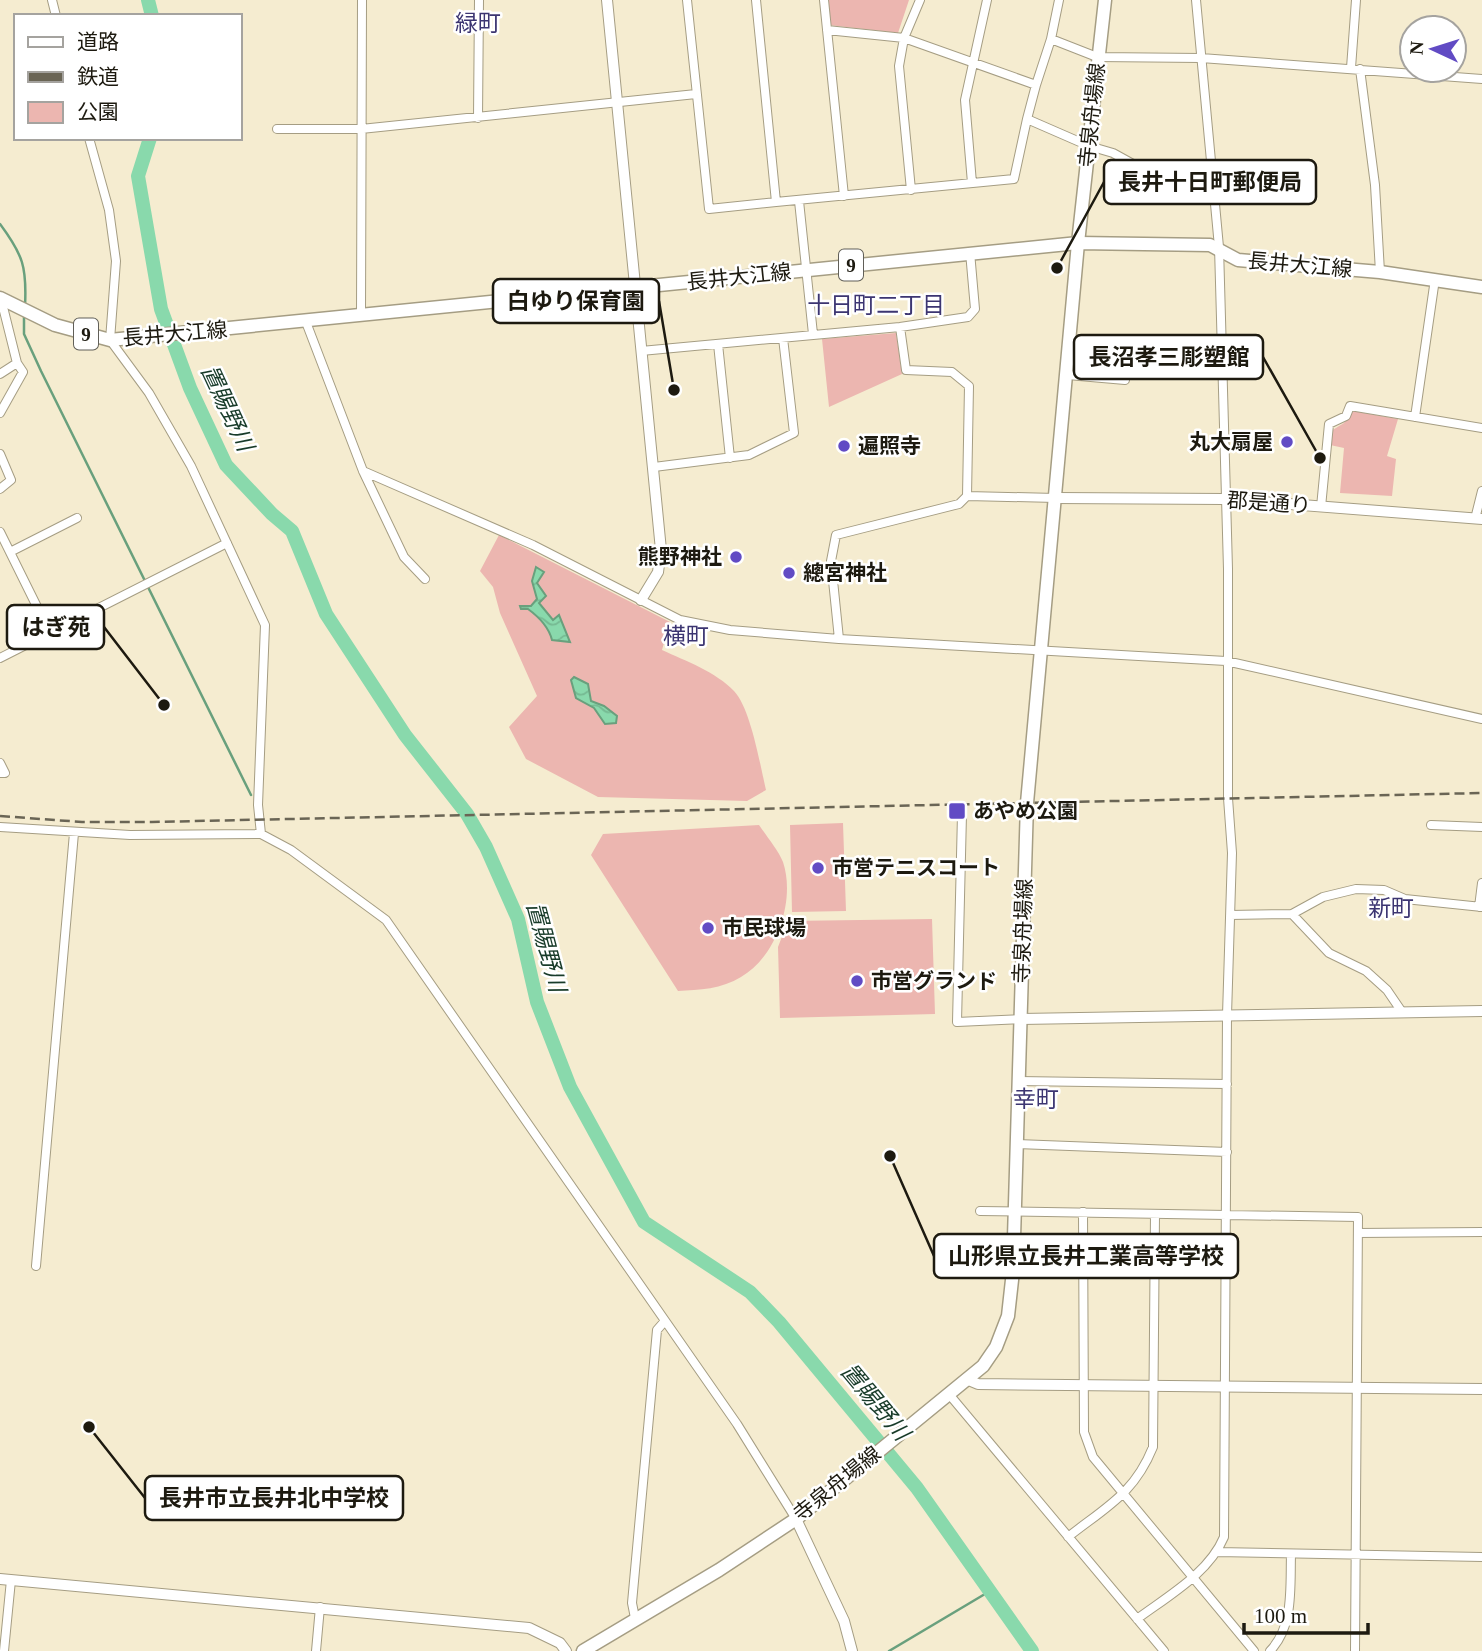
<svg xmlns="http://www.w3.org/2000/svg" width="1482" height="1651" font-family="'Times New Roman','Noto Sans JP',serif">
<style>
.green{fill:#ecb6b0}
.water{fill:url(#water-waves);stroke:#69a07d;stroke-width:2}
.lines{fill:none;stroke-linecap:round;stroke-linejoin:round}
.stream{stroke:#69a07d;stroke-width:2.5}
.river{stroke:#89d9ac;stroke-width:14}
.minor-casing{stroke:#a59d83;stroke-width:10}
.tertiary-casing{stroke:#a59d83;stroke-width:12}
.secondary-casing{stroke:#a59d83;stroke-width:15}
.primary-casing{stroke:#a59d83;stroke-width:15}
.minor{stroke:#fff;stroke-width:8}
.tertiary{stroke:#fff;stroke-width:10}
.secondary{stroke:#fff;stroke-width:12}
.primary{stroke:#fff;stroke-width:12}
.rail{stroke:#6a6555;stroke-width:2.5;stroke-dasharray:10 5;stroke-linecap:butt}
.poi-dot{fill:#614bc4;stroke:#fff;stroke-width:2.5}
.labels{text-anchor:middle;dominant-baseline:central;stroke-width:5;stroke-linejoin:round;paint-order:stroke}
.shield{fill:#fff;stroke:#615f58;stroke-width:2}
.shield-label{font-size:19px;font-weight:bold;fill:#1d1a10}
.street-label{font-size:21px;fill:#1d1a10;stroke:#fff}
.poi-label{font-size:21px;font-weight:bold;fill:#1d1a10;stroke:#fff;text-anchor:start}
.neighbourhood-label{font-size:23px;fill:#3c3571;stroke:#fff}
.water-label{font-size:23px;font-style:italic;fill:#183b29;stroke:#fff}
.leader{fill:none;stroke:#1d1a10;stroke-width:2.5}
.callout-dot{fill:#1d1a10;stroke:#fff;stroke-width:2.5}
.callout{fill:#fff;stroke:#1d1a10;stroke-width:2.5}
.callout-label{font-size:23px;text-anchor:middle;font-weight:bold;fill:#1d1a10}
</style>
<defs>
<pattern id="water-waves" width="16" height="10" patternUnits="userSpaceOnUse" patternTransform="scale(1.75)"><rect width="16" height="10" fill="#89d9ac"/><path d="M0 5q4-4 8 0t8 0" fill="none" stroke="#76ba93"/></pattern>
</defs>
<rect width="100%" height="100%" fill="#f5ecd0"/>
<path class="green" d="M 826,0 L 909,0 L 898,33 L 829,25 Z
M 896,333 L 902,374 L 829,407 L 822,339 Z
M 1353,411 L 1398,419 L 1387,456 L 1396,459 L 1392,496 L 1340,493 L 1344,448 L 1330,445 L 1331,431 L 1344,423 Z
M 499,535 L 670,622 L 662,650 C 686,661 716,672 734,691 C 751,709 760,765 766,790 L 747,801 L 598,797 L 526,759 L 509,727 L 537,696 L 500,613 L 493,587 L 480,571 Z
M 843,823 L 846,911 L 792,912 L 790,825 Z
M 759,825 C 767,837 778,850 783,862 C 796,901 776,957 741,977 C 722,989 699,990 678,991 L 591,855 L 603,834 Z
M 932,919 L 935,1014 L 780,1018 L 778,947 L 788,921 Z"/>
<path class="water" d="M 536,567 L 544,572 L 537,583 L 546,596 L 539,603 L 553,620 L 559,615 L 570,642 L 552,640 C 549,628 539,617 528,609 L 521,609 L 520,606 L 531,606 L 537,599 L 532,581 Z
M 574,677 L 588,684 L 591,701 L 604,706 L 617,716 L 616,723 L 605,724 L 594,708 L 576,698 L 571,680 Z"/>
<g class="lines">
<path class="stream" d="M 0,224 C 23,255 27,267 25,306
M 24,316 L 24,334 L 41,371 L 251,795
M 889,1651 L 990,1591"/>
<path class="river" d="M 148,0 L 152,16
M 150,138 L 138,176 L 161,309 L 190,388 L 226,465 L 272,514 L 292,531 L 326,614 L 405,735 L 467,814 L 486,847 L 518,919 L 537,1002 L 570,1087 L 644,1222 L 750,1292 L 779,1322 L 917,1488 L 1032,1651"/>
<defs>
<path id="minor" d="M 52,0 L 56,16
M 687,0 L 709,209 L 776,202
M 756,0 L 776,202 L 1014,179 L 1027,119
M 824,0 L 844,196
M 827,30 L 904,38 L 1036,85 L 1027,119 L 1089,146 L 1113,153 L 1142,169 L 1214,191
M 1051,39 L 1059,0
M 1351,68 L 1356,0
M 1360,69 L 1375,185 L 1380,272
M 1036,85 L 1051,39 L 1097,57 L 1201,58 L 1482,79
M 478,118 L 479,0
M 277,129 L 361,129 L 696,94
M 89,138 L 109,210 L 116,261 L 110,340 L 149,393 L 191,466 L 265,625 L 258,805 L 261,834
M 972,183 L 965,100 L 987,0
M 911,190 L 899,66 L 904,38 L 920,0
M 799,201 L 813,334
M 361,314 L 362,0
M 306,322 L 363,471 L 404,557 L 425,579
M 718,344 L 730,458
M 641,351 L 900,327 L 968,317 L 975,309 L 970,252
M 0,374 L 17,363 L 1,299
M 1068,375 L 1125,380
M 0,413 L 23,372 L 17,363
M 1415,417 L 1435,279
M 0,454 L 11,480 L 0,489
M 654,467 L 749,455 L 794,433 L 783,338
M 363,471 L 533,545 L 680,620 L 730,630 L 839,639 L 1226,661 L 1482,719
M 967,496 L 1056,498
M 1321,507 L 1329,424 L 1346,416 L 1350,406 L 1482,428
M 1475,519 L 1482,491
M 0,532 L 50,633
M 10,552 L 77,518
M 839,639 L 831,561 L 836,535 L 959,504 L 967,496 L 969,386 L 952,372 L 906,370 L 900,327
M 0,658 L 227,543
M 0,763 L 5,773 L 0,773
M 962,814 L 957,1022 L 1021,1019
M 1431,825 L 1482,827
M 0,827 L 130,835 L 261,834 L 291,850 L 386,920 L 737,1424 L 796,1519
M 1479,907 L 1482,883
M 1292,914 L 1329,953 L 1366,971 L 1387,990 L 1402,1012
M 1230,915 L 1292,914 L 1323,897 L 1356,889 L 1384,890 L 1405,899 L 1482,907
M 1018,1081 L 1227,1084
M 1017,1144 L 1227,1152
M 980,1211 L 1358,1217 L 1355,1651
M 1083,1212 L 1084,1432 L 1093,1457 L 1254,1651
M 1358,1233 L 1482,1232
M 36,1266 L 74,833
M 948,1393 L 1164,1651
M 1068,1537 C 1106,1507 1134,1494 1153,1447 L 1155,1214
M 1217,1552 L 1482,1557
M 635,1618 L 632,1603 L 657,1330 L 664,1322
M 1137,1619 C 1168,1596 1209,1573 1224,1537 L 1227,1015 L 1232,853 L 1228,798 L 1228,569 L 1219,247 L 1196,0
M 4,1651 L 11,1580
M 316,1651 L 320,1607
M 1270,1651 C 1294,1626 1290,1588 1291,1555"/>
<path id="tertiary" d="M 607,0 L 661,550 L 658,572 L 641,600
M 1056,498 L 1224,499 L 1482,519
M 1021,1019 L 1482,1011
M 966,1379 L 978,1384 L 1482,1389
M 796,1519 L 844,1621 L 852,1651
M 0,1579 L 529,1628 L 560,1643 L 566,1651"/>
<path id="secondary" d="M 583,1651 L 719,1570 L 796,1519 L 983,1366 L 996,1347 L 1008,1316 L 1013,1271 L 1027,803 L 1078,243 L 1105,0"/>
<path id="primary" d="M 0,298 L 55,325 L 110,340 L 1078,243 L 1210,245 L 1238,260 L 1380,272 L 1482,287"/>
</defs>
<use href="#minor" class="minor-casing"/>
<use href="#tertiary" class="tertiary-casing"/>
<use href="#secondary" class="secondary-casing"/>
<use href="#primary" class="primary-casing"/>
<use href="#minor" class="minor"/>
<use href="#tertiary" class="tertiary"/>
<use href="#secondary" class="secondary"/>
<use href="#primary" class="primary"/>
<path class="rail" d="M 0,816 L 82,822 L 152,822 L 1482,793"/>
</g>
<g class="poi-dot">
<circle cx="1287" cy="442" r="7"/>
<circle cx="844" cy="446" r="7"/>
<circle cx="736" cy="557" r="7"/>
<circle cx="789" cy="573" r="7"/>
<rect x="948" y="802" width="18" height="18" rx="3.5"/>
<circle cx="818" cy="868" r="7"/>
<circle cx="708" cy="928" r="7"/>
<circle cx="857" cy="981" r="7"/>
</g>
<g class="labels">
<g class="shield">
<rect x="839" y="249.5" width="24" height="31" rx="5"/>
<rect x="74" y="318.5" width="24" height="31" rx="5"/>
</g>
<g class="shield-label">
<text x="851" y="265">9</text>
<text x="86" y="334">9</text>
</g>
<g class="street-label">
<text transform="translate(1092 115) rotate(-84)">寺泉舟場線</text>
<text transform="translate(1300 265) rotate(5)">長井大江線</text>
<text transform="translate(739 277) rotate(-6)">長井大江線</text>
<text transform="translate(175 334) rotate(-5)">長井大江線</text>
<text transform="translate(1269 503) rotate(4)">郡是通り</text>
<text transform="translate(1023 931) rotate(-88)">寺泉舟場線</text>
<text transform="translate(837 1484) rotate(-39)">寺泉舟場線</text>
</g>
<g class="poi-label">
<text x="1273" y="442" text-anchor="end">丸大扇屋</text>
<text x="858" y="446">遍照寺</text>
<text x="722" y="557" text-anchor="end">熊野神社</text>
<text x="803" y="573">總宮神社</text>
<text x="973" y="811">あやめ公園</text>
<text x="832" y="868">市営テニスコート</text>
<text x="722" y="928">市民球場</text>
<text x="871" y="981">市営グランド</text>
</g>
<g class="neighbourhood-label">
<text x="478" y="23">緑町</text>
<text x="876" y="305">十日町二丁目</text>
<text x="686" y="636">横町</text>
<text x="1391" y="908">新町</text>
<text x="1036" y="1099">幸町</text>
</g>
<g class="water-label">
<text transform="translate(227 408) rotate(65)">置賜野川</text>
<text transform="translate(546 947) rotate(75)">置賜野川</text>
<text transform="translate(875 1402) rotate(50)">置賜野川</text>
</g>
</g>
<path class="leader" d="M1057 268L1104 182M674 390L659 301M1320 458L1263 357M164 705L104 627M890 1156L934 1256M89 1427L145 1498"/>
<g class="callout-dot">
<circle cx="1057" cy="268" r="7"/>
<circle cx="674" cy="390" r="7"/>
<circle cx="1320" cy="458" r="7"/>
<circle cx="164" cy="705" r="7"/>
<circle cx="890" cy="1156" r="7"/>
<circle cx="89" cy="1427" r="7"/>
</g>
<g class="callout">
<rect x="1104" y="160" width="212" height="44" rx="7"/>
<rect x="493" y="279" width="166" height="44" rx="7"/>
<rect x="1074" y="335" width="189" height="44" rx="7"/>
<rect x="7" y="605" width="97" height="44" rx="7"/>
<rect x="934" y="1234" width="304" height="44" rx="7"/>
<rect x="145" y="1476" width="258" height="44" rx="7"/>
</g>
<g class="callout-label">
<text x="1210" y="190">長井十日町郵便局</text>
<text x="576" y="309">白ゆり保育園</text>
<text x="1169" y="365">長沼孝三彫塑館</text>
<text x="56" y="635">はぎ苑</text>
<text x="1086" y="1264">山形県立長井工業高等学校</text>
<text x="274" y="1506">長井市立長井北中学校</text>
</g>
<rect x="14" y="14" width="228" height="126" fill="#ffffff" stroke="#a5a39f" stroke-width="2"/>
<rect x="28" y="37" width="35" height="10" fill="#ffffff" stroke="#a5a39f" stroke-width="2"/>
<text x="77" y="49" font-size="21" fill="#1d1a10">道路</text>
<rect x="28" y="72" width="35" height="10" fill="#6a6555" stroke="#a5a39f" stroke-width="2"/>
<text x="77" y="84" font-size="21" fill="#1d1a10">鉄道</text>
<rect x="28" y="102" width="35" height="21" fill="#ecb6b0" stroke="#a5a39f" stroke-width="2"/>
<text x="77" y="119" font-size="21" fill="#1d1a10">公園</text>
<g transform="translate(1433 49) rotate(274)"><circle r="33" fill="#ffffff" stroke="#a5a39f" stroke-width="2"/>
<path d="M0-5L12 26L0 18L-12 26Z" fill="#614bc4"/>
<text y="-10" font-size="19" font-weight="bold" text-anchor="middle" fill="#1d1a10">N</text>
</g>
<path d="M1244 1623v10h124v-10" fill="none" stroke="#1d1a10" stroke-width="3.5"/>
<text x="1254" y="1623" font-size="21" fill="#1d1a10" stroke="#ffffff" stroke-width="5" paint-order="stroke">100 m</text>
</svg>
